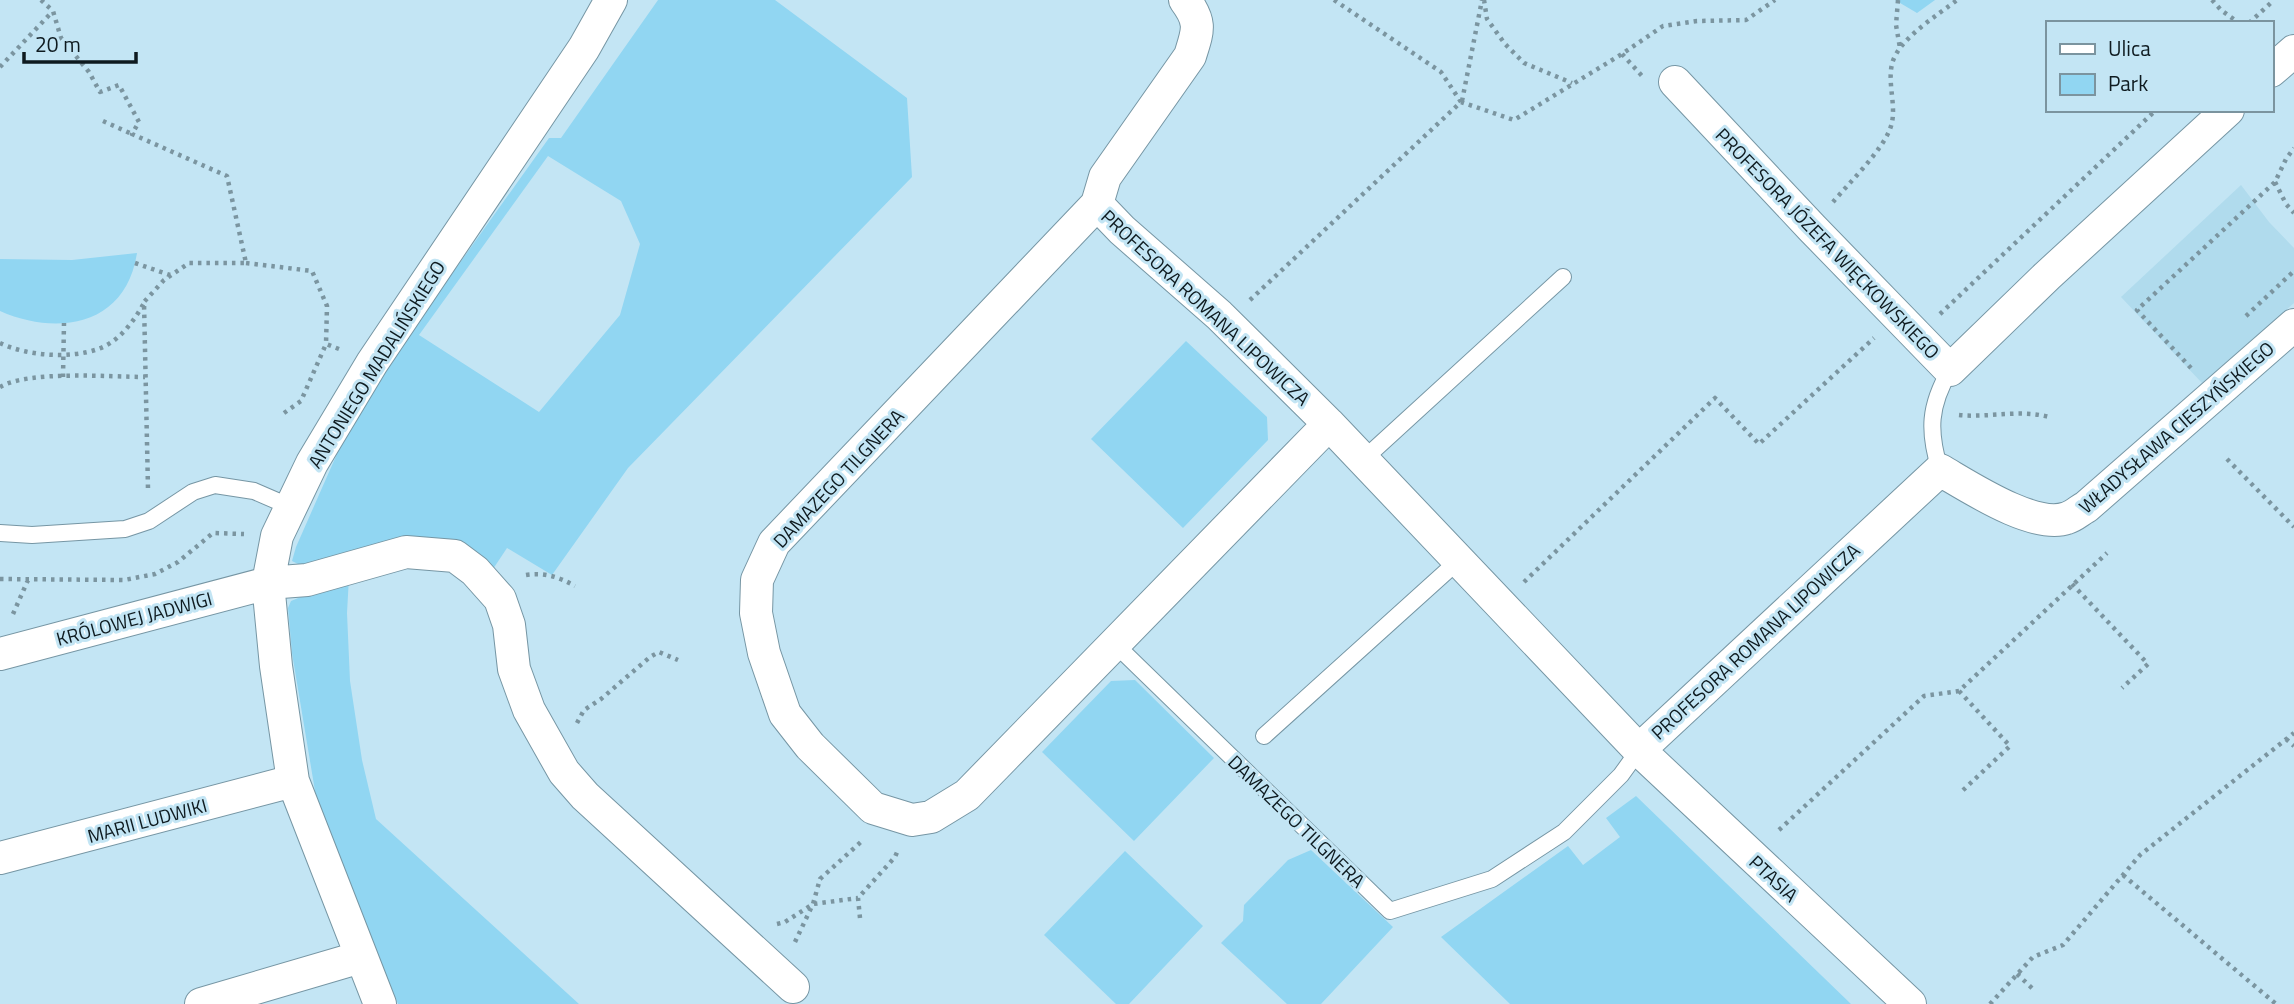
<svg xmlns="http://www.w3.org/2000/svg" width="2294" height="1004" font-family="'Titillium Web',sans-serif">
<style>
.built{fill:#b0dbed}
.green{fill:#91d6f2;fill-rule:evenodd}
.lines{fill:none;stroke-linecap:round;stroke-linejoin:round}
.service-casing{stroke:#7696a4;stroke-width:18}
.minor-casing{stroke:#7696a4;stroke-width:34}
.path{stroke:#7b95a0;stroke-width:4.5;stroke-dasharray:3.5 5;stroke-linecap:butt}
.service{stroke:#fff;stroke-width:16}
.minor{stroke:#fff;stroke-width:32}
.labels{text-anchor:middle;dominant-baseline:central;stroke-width:6;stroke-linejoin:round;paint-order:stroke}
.street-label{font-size:19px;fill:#0e1a1f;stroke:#c3e5f4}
</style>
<rect width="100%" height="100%" fill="#c3e5f4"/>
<path class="built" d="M 2241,185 L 2269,222 L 2294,248 L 2294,303 L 2202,383 L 2121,297 Z"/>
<path class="green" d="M 658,0 L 775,0 L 907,98 L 912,177 L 628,468 L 552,575 L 507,548 L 491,572 L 466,552 L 304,567 L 292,561 L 296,547 L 344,438 L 404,341 L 549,138 L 561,138 ZM 548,156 L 621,201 L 640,244 L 620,315 L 539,412 L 419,335 Z
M 1895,0 L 1935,0 L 1917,13 Z
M 137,253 C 126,325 59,337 0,311 L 0,259 L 72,260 Z
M 1186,341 L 1267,417 L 1268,440 L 1183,528 L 1091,439 Z
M 349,577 L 347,613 L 350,681 L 362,760 L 376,819 L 579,1004 L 398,1004 L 337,855 L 316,797 L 292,653 L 288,608 L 291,601 Z
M 1135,680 L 1214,758 L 1134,841 L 1042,752 L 1111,681 Z
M 1636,796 L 1851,1004 L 1510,1004 L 1441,937 L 1568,846 L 1583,865 L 1620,837 L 1606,818 Z
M 1311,850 L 1393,927 L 1321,1004 L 1287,1004 L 1221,943 L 1243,921 L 1244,905 L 1288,860 Z
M 1125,851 L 1203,926 L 1129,1004 L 1116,1004 L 1044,935 Z"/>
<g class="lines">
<defs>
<path id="service" d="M 1364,459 L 1563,277
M 1940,470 C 1928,431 1929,406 1950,370
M 0,533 L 32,535 L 125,529 L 149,521 L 193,492 L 215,485 L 254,491 L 291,507
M 1115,644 L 1390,911 L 1492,879 L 1564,832 L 1621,775 L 1639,750
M 1264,736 L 1458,561"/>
<path id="minor" d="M 1185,0 C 1202,23 1198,30 1190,56 L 1105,177 L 1097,204 L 1122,230 L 1219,315 L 1329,424 L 1639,750 L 1910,1004
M 2271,71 L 2294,51
M 1675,82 L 1812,228 L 1950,370 L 2047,276 L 2228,110
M 1097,204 L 774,543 L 757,580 L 756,613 L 764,653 L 785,714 L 810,746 L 873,808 L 912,820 L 931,817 L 967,795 L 1329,424
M 0,654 L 268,583 L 307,580 L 406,552 L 455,556 L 475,571 L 500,599 L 509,625 L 514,669 L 529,710 L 564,772 L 585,796 L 793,987
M 1639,750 L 1940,470 C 1968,486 2034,530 2067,518 C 2074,516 2080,510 2086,507 L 2294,325
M 0,858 L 293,781
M 201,1004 L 361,957
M 380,1004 L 293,781 L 276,666 L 268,583 L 277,536 L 312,463 L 372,363 L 584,48 L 611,0"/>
</defs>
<use href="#service" class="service-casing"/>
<use href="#minor" class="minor-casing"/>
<path class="path" d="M 41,0 L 53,11 L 61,38 L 89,72 L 100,92 L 119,85 L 139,122 L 132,134 L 227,176 L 246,263 L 189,263 L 164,280 L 144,302 L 148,489
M 1334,0 L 1441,72 L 1461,102
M 1484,0 L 1487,19 L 1505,44 L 1524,63 L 1572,83
M 1898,0 L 1896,25 L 1900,48
M 2212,0 L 2221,10 L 2239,23
M 2249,23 L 2274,0
M 1622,54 L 1643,77
M 0,67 L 52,12
M 1462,101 L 1482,0
M 103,121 L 132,134
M 2275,182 L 2286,204 L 2294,213
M 1833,202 C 1849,183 1881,152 1890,129 C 1898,109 1887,85 1892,64 C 1898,39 1938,15 1957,0
M 135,263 L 170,275
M 246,263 L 312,271 L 327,306 L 326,344 L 339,349
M 1250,300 L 1461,102 L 1514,120 L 1622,54 L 1663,26 L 1697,21 L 1746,20 L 1775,0
M 1940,314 L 2156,110
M 2246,316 L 2294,271
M 0,343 C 27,356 70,359 98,349 C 119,342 134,321 144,303
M 2191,368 L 2137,310 L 2275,182 L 2286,159 L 2294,148
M 63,377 L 64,323
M 0,387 C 29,370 110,377 145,377
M 284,413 L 301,401 L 326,344
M 1959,415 C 1989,418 2020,409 2049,417
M 2227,459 L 2294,527
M 526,575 C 544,572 559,577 575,586
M 0,579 L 124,580 L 155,574 L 178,562 L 213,533 L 244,534
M 1524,582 L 1715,398 L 1759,444 L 1874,338
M 2072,584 L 2148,664 L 2122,688
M 13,614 L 28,580
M 1959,691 L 2010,746 L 1960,793
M 577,723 L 584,710 L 601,699 L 650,657 L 659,652 L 678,660
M 2286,739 L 2294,746
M 1779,830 L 1924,696 L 1959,691 L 2107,553
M 2123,875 L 2276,1004
M 860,918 L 858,898 L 895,857 L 898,850
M 777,924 L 785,922 L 813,904 L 858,898
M 795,942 L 813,904 L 820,879 L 862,841
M 2017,974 L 2033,989
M 1990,1004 L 2033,957 L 2063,945 L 2140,855 L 2294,733"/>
<use href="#service" class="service"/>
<use href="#minor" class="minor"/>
</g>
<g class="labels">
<g class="street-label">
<text transform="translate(1828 243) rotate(46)">PROFESORA JÓZEFA WIĘCKOWSKIEGO</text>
<text transform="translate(1206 307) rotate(43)">PROFESORA ROMANA LIPOWICZA</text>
<text transform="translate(376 364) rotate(-58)">ANTONIEGO MADALIŃSKIEGO</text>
<text transform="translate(2176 427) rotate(-41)">WŁADYSŁAWA CIESZYŃSKIEGO</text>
<text transform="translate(838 478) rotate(-47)">DAMAZEGO TILGNERA</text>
<text transform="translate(134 618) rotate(-15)">KRÓLOWEJ JADWIGI</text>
<text transform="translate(1755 641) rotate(-43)">PROFESORA ROMANA LIPOWICZA</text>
<text transform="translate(147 820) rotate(-15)">MARII LUDWIKI</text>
<text transform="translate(1297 821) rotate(44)">DAMAZEGO TILGNERA</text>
<text transform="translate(1774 878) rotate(43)">PTASIA</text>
</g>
</g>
<rect x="2046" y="21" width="228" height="91" fill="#c3e5f4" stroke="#7b949f" stroke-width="2"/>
<rect x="2060" y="44" width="35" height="10" fill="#ffffff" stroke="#7b949f" stroke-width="2"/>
<text x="2108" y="56" font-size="21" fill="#0e1a1f">Ulica</text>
<rect x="2060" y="74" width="35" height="21" fill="#91d6f2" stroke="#7b949f" stroke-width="2"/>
<text x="2108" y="91" font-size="21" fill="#0e1a1f">Park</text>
<path d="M24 52v10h112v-10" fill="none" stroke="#0e1a1f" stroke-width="3.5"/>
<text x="35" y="52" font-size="21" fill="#0e1a1f" stroke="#c3e5f4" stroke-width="5" paint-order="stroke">20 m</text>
</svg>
